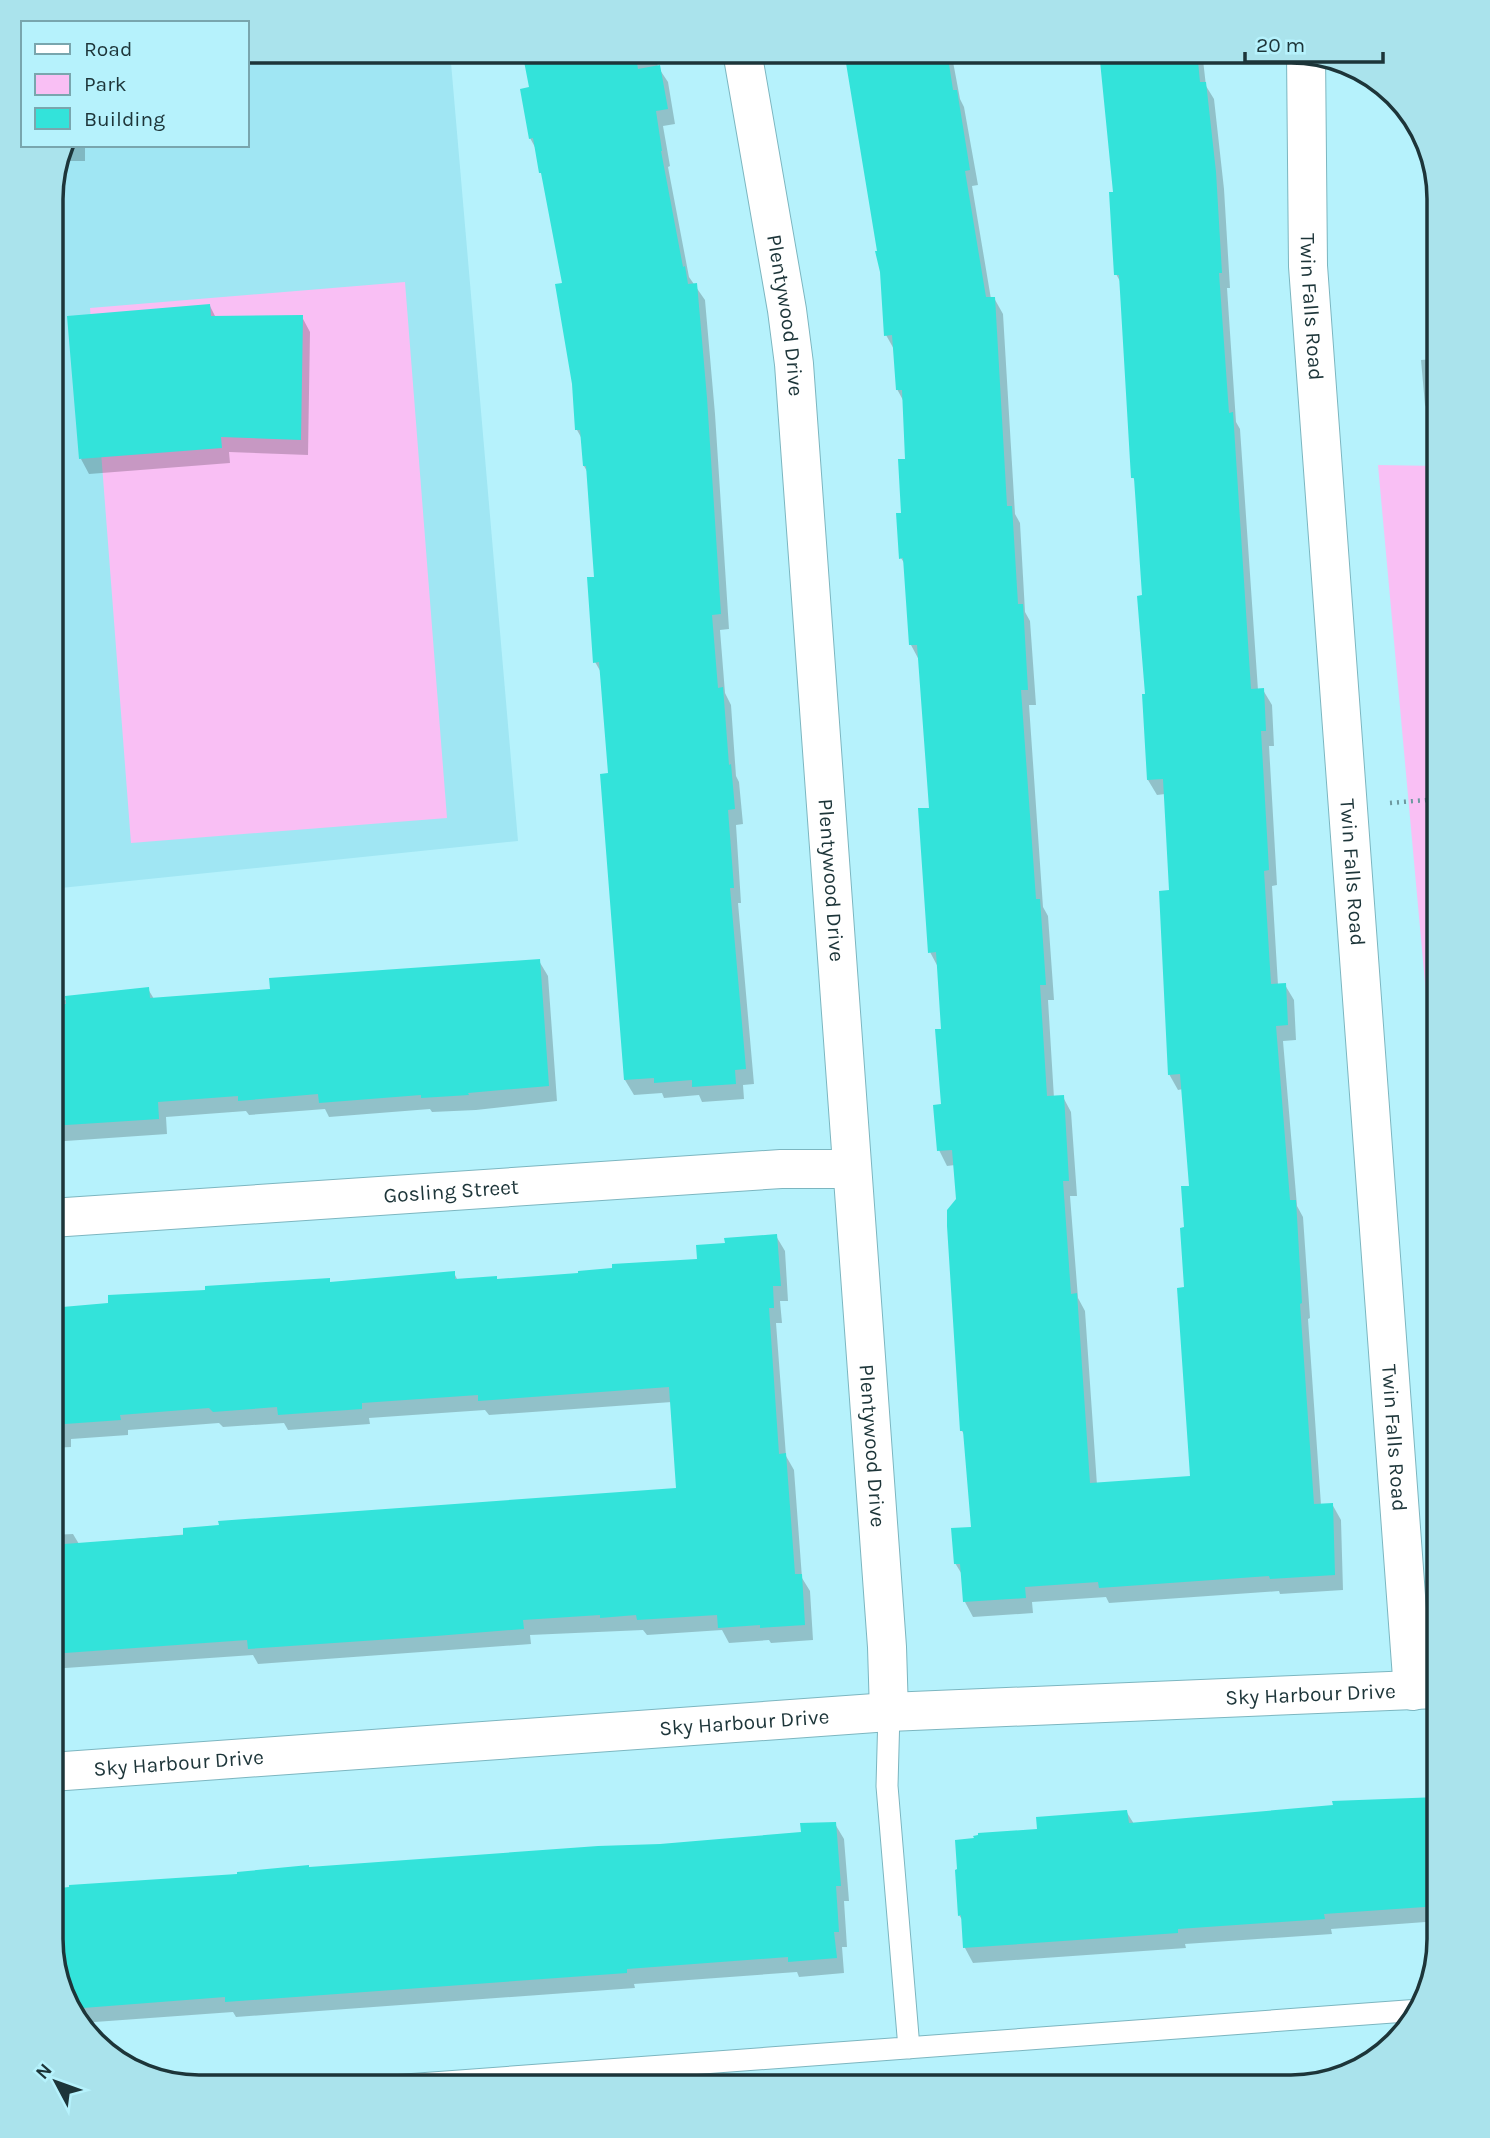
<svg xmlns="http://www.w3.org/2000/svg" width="1490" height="2138" font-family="Karla,sans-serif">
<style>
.built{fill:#a0e6f3}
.green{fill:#f9bff4}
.shadow{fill:#0003}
.building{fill:#33e3da}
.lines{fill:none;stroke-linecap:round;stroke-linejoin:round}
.service-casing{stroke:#7cb6c0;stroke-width:23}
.minor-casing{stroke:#7cb6c0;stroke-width:40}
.path{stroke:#6d989f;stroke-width:4.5;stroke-dasharray:2 5;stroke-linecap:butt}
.service{stroke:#fff;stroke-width:21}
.minor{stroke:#fff;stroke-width:38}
.labels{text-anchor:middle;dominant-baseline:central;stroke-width:6;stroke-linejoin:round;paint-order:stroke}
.street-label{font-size:21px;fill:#1d3539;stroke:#b6f2fc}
.rim{fill:none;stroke:#1d3539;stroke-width:3.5}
</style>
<rect width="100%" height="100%" fill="#b6f2fc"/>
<path class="built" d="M 247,51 L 450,51 L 518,841 L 51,889 L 51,190 L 62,145 L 247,145 Z"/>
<path class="green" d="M 405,282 L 447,818 L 131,843 L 90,308 Z
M 1378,465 L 1439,466 L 1439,1137 Z"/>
<path class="shadow" d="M 524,51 L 655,51 L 658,67 L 668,82 L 675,124 L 663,126 L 670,166 L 668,167 L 689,277 L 705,300 L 715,414 L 729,629 L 720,630 L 725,693 L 731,705 L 736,776 L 739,782 L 743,824 L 736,825 L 741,903 L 738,903 L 754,1084 L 743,1085 L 744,1099 L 702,1102 L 699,1095 L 664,1098 L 662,1093 L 634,1095 L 625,1080 L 610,775 L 602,674 L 595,662 L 596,578 L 588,473 L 584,466 L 582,439 L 577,430 L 564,284 L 544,178 L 541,172 L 536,149 L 530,138 L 531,89 Z
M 845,51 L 951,51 L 960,99 L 964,107 L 978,185 L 972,186 L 991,299 L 994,298 L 1003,314 L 1015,514 L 1020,523 L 1025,612 L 1030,621 L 1036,705 L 1029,705 L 1043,907 L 1048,916 L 1054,1000 L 1048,1000 L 1054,1098 L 1063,1097 L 1071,1112 L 1077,1196 L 1070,1196 L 1078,1298 L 1085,1311 L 1097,1485 L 1192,1478 L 1185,1289 L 1186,1229 L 1191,1187 L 1183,1089 L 1178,1090 L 1169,1074 L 1170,892 L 1165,794 L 1157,795 L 1148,780 L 1144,597 L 1136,483 L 1133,477 L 1121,283 L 1116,274 L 1115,193 L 1100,51 L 1202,51 L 1206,86 L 1214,99 L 1224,189 L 1230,288 L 1227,288 L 1236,422 L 1240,429 L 1258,690 L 1263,690 L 1272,705 L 1274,746 L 1269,746 L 1277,885 L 1272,886 L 1278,985 L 1285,985 L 1294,1000 L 1296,1040 L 1283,1041 L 1297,1206 L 1303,1217 L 1310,1318 L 1308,1319 L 1321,1505 L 1332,1504 L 1341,1520 L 1343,1590 L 1280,1594 L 1279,1591 L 1109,1603 L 1106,1597 L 1032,1602 L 1033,1613 L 973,1617 L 965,1602 L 963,1576 L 955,1563 L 973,1529 L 965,1436 L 962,1431 L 957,1200 L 955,1165 L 947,1166 L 939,1150 L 942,1106 L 943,1030 L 939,969 L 930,952 L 931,809 L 919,660 L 911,645 L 906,566 L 901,558 L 907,461 L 904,402 L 897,389 L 895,351 L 886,335 L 882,272 Z
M 62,145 L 85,145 L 85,161 L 58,161 Z
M 1432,171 L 1439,199 L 1439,420 L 1434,421 L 1425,405 L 1421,360 L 1433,359 L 1428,261 L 1437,260 Z
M 210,306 L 216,318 L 302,317 L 310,332 L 308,455 L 229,452 L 230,463 L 89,474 L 81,459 Z
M 539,961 L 548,976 L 557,1101 L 476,1110 L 432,1112 L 430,1109 L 329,1117 L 325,1109 L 249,1115 L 246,1111 L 166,1117 L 167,1134 L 51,1142 L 51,1002 L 148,989 L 154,999 L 272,990 Z
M 776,1236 L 785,1251 L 788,1301 L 780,1301 L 782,1323 L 776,1323 L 786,1456 L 794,1470 L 802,1578 L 810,1591 L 813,1640 L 771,1643 L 769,1640 L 729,1643 L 722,1630 L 647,1635 L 643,1630 L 530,1635 L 531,1644 L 258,1664 L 253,1655 L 51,1669 L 51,1535 L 73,1534 L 79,1544 L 678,1490 L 672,1402 L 489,1415 L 485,1410 L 369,1418 L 370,1424 L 288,1430 L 284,1423 L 223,1427 L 219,1423 L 128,1430 L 128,1435 L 71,1439 L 71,1447 L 51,1448 L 51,1309 L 110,1305 L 207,1291 L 329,1280 L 331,1284 L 454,1273 L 458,1281 L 498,1281 L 579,1275 L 699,1260 L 727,1245 Z
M 1439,1797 L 1439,1921 L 1331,1929 L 1332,1934 L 1185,1944 L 1186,1948 L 973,1963 L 965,1948 L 963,1921 L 959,1915 L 1038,1831 L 1126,1811 L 1134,1824 Z
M 835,1824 L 844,1839 L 849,1901 L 844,1901 L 847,1947 L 842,1947 L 844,1973 L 799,1977 L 797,1972 L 634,1984 L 635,1988 L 236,2017 L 233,2012 L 81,2023 L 71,2013 L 51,1939 L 51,1889 L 660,1846 L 802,1834 Z"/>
<path class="building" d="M 522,51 L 635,51 L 638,69 L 660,65 L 668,109 L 656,111 L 662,151 L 661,151 L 683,267 L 685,266 L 688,284 L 697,283 L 707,398 L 721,614 L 712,615 L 718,688 L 723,687 L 729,765 L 731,764 L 735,809 L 728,810 L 734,888 L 730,888 L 746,1069 L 735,1070 L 736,1084 L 692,1087 L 692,1080 L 654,1083 L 654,1078 L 624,1080 L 600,774 L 608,773 L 599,662 L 593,663 L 587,577 L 594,577 L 586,466 L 583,466 L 580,430 L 575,430 L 572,384 L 555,284 L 562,283 L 541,173 L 539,173 L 533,138 L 529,139 L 520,89 L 529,87 Z
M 844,51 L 947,51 L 953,90 L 957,90 L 970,170 L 965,171 L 986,297 L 995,297 L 1007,506 L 1012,506 L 1018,604 L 1023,604 L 1028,690 L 1021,690 L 1036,899 L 1040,899 L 1046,985 L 1040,985 L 1047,1096 L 1064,1095 L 1069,1181 L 1063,1181 L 1071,1294 L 1077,1293 L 1090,1483 L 1190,1476 L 1177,1288 L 1184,1287 L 1180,1228 L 1184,1227 L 1181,1186 L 1189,1186 L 1180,1074 L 1168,1075 L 1159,891 L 1169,890 L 1163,779 L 1147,780 L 1142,694 L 1145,694 L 1137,596 L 1142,595 L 1134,478 L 1131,478 L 1119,275 L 1114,275 L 1109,192 L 1113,192 L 1099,51 L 1197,51 L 1200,82 L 1206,82 L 1216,172 L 1222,273 L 1219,273 L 1229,413 L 1233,412 L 1251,689 L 1264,688 L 1266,731 L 1261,731 L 1269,870 L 1264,871 L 1271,984 L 1286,983 L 1288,1025 L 1276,1026 L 1290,1200 L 1296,1200 L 1302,1303 L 1300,1304 L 1314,1504 L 1333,1503 L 1335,1575 L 1270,1579 L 1269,1576 L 1099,1588 L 1098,1582 L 1025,1587 L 1026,1598 L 963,1602 L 960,1564 L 954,1564 L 951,1528 L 971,1527 L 963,1431 L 960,1431 L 947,1226 L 947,1210 L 956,1199 L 952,1150 L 937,1151 L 933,1105 L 941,1104 L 935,1029 L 941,1029 L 936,952 L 928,953 L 918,808 L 929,808 L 917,645 L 909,645 L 903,558 L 899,559 L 896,513 L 901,513 L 898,459 L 905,459 L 902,390 L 896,390 L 892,335 L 884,336 L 880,272 L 875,251 L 877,251 Z
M 210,304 L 211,316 L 303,315 L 301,440 L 221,437 L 222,448 L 79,459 L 67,316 Z
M 540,959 L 549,1086 L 468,1093 L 469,1095 L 421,1098 L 421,1095 L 319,1103 L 318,1094 L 238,1101 L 238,1096 L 158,1102 L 159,1119 L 51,1126 L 51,1005 L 66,1004 L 65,996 L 149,987 L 150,998 L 270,989 L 269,978 Z
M 777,1234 L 781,1286 L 773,1286 L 774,1308 L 769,1308 L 779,1454 L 786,1453 L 795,1574 L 802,1574 L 805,1625 L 760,1628 L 760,1625 L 718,1628 L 717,1615 L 637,1620 L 636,1615 L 600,1618 L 600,1615 L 523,1620 L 524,1629 L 436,1636 L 248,1649 L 247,1640 L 51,1654 L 51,1545 L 183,1535 L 183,1528 L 219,1525 L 218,1521 L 676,1488 L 669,1387 L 478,1401 L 478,1395 L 362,1403 L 362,1409 L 278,1415 L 277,1407 L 213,1412 L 209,1408 L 120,1415 L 121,1420 L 51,1425 L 51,1308 L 108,1303 L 108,1295 L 205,1290 L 205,1286 L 330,1278 L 330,1282 L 455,1271 L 455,1279 L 497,1276 L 497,1279 L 578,1273 L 578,1271 L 612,1268 L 612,1264 L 697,1259 L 696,1245 L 725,1243 L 724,1238 Z
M 1439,1797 L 1439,1906 L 1324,1914 L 1325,1919 L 1178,1929 L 1178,1933 L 963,1948 L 961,1915 L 958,1916 L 955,1870 L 957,1869 L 955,1840 L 974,1838 L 973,1836 L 978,1835 L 978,1833 L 1037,1829 L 1036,1817 L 1127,1810 L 1129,1823 L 1333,1805 L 1332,1801 Z
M 836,1822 L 841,1886 L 836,1886 L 839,1932 L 834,1932 L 837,1958 L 788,1962 L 788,1957 L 627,1969 L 627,1973 L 225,2002 L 225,1997 L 70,2009 L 51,1939 L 51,1889 L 69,1887 L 69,1885 L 237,1874 L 237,1872 L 309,1865 L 309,1867 L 598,1846 L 660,1844 L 801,1832 L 800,1823 Z"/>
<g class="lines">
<defs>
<path id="service" d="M 889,1712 L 887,1786 L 909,2048
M 378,2087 L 1420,2010"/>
<g id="minor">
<path id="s1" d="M 742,51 L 787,310 L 794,364 L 887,1647 L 889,1712"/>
<path id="s2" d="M 1306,53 L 1308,266 L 1413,1691"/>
<path id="s3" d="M 51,1218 L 781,1169 L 852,1169"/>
<path id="s4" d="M 51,1772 L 889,1712 L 1437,1689"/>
</g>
</defs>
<use href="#service" class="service-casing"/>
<use href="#minor" class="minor-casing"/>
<path class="path" d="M 1390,803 L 1439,799"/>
<use href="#service" class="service"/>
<use href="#minor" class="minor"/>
</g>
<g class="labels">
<g class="street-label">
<text stroke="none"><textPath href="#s2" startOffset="254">Twin Falls Road</textPath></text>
<text stroke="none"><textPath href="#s1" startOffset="268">Plentywood Drive</textPath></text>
<text stroke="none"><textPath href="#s2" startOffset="821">Twin Falls Road</textPath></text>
<text stroke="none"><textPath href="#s1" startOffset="835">Plentywood Drive</textPath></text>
<text stroke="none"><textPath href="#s3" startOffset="401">Gosling Street</textPath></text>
<text stroke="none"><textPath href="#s2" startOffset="1388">Twin Falls Road</textPath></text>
<text stroke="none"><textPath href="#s1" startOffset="1402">Plentywood Drive</textPath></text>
<text stroke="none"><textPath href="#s4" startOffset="1262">Sky Harbour Drive</textPath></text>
<text stroke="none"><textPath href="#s4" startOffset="695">Sky Harbour Drive</textPath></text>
<text stroke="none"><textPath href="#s4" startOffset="128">Sky Harbour Drive</textPath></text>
</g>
</g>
<path d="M0 0H1490V2138H0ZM199 63H1291A136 136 0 0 1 1427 199V1939A136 136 0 0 1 1291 2075H199A136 136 0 0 1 63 1939V199A136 136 0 0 1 199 63Z" fill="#aae3ec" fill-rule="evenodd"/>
<path class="rim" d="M199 63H1291A136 136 0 0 1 1427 199V1939A136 136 0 0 1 1291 2075H199A136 136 0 0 1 63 1939V199A136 136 0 0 1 199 63Z"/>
<rect x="21" y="21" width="228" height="126" fill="#b6f2fc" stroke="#79a6ae" stroke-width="2"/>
<rect x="35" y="44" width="35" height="10" fill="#ffffff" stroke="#79a6ae" stroke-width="2"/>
<text x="84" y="56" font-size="21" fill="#1d3539">Road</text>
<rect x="35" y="74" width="35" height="21" fill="#f9bff4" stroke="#79a6ae" stroke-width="2"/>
<text x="84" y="91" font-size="21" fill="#1d3539">Park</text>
<rect x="35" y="108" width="35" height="21" fill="#33e3da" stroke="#79a6ae" stroke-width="2"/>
<text x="84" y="126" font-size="21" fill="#1d3539">Building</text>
<g transform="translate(56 2082) rotate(311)" stroke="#b6f2fc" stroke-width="5" paint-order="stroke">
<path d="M0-5L12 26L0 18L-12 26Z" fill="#1d3539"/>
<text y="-10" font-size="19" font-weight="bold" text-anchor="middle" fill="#1d3539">N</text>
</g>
<path d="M1245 52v10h138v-10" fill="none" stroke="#1d3539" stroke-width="3.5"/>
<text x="1256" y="52" font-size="21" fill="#1d3539" stroke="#b6f2fc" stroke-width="5" paint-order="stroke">20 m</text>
</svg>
